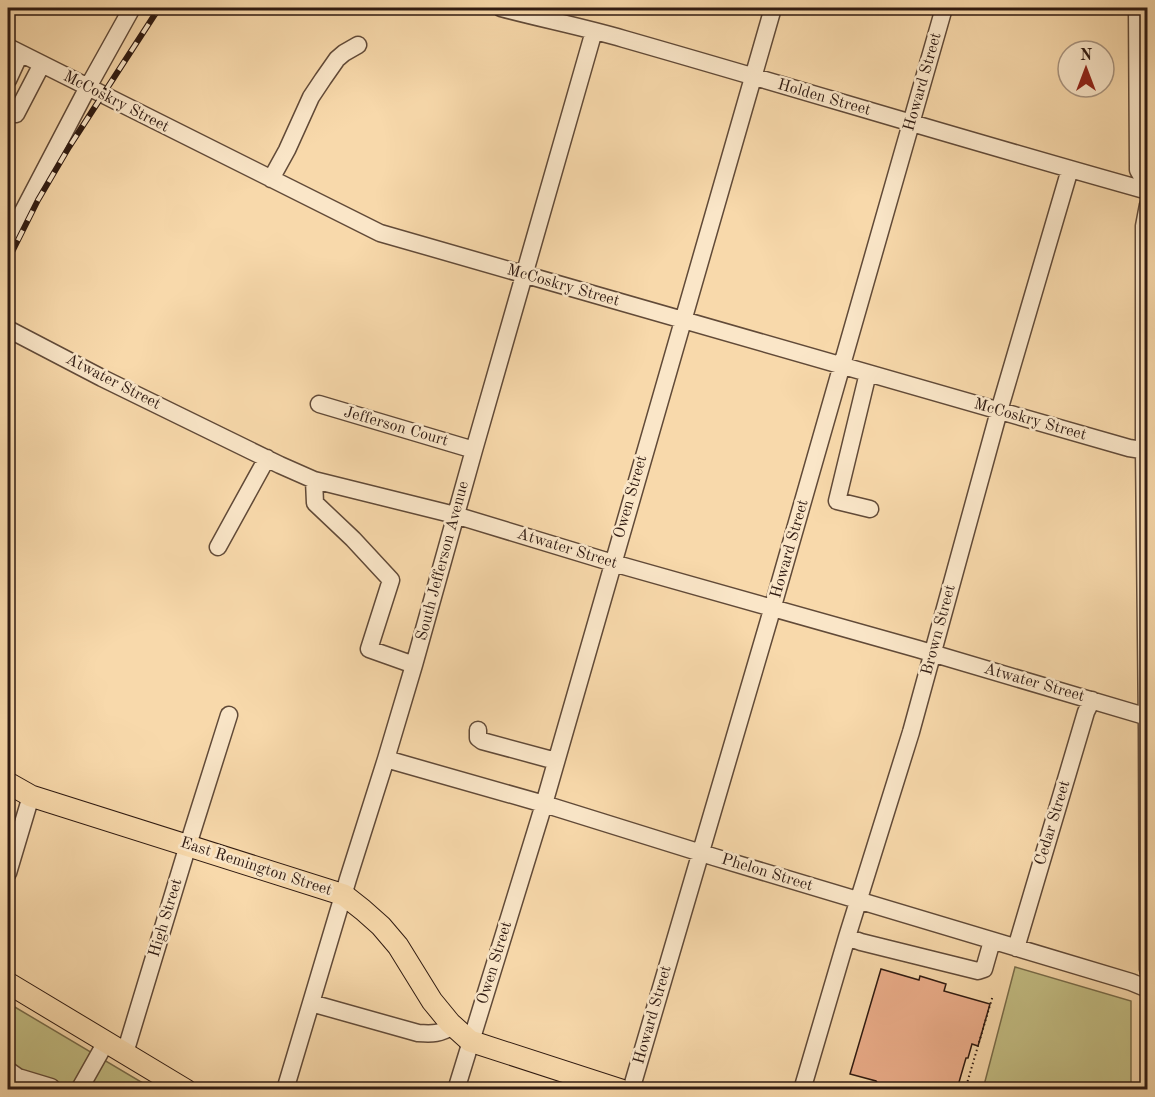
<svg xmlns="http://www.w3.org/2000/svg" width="1155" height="1097" font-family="'Old Standard TT',serif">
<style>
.green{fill:#c3be84;stroke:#796c4a;stroke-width:1.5}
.building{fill:#ecae8b;stroke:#2f1a11;stroke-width:1.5}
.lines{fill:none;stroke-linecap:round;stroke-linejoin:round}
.minor-casing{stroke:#614a38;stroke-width:19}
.major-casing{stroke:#2f1a11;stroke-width:23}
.path{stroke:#2f1a11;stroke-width:2;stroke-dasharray:1.5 3;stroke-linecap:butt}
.minor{stroke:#fae6c8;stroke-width:16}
.major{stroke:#f8d9ab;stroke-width:21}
.rail-casing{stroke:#2f1a11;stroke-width:6}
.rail{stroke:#fae6c8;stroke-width:4;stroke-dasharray:11;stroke-linecap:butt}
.labels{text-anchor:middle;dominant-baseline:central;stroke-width:5;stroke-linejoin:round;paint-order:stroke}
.street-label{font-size:16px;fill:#2f1a11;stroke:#fae6c8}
</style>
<rect width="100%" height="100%" fill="#f8d9ab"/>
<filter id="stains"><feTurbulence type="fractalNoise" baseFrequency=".00333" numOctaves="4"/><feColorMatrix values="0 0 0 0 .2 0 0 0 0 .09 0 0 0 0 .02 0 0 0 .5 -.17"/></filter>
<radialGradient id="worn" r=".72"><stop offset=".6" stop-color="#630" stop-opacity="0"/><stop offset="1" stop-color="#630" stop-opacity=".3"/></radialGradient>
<path class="green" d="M 1015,967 L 1131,1001 L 1131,1089 L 983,1089 Z
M 8,1003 L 153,1089 L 8,1089 Z"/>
<path class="building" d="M 881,969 L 919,980 L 920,976 L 946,984 L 944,991 L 990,1004 L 978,1046 L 972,1044 L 968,1058 L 966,1058 L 957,1089 L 882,1089 L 876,1081 L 850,1074 Z"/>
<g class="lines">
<defs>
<path id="minor" d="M 501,8 C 542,19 583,27 624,39 C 799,89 972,142 1148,191
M 1137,8 L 1138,170 L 1148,187
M 8,47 L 380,233 L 1129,448 L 1148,451
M 8,80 L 20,54
M 8,109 L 16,114 L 42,64
M 271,179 L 287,150 L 311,97 L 323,79 L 337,59 L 344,53 L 358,45
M 1148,205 L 1144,226 L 1144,451 L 1147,729 L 1148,970
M 8,240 L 88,87 L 132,8
M 8,329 L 102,378 L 280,465 L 314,480 L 455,515 L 613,563 L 918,649 L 1148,717
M 868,373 L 837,501 L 870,509
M 319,404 L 474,450
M 314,480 L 315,503 L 353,539 L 391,580 L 369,649 L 414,665
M 218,547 L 267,458
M 478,730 L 478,738 L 482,741 L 556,761
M 386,759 L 544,804 L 714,857 L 1131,982 L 1148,989
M 8,873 L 31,796
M 847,937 L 861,942 L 978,971 L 984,969 L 992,941
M 1016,948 L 1086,712 L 1092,700
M 311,1003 L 418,1033 C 433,1034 440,1034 453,1026
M 125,1053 L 188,845 L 229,715
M 8,1070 L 18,1077 L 51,1087 L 54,1090
M 79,1090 L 106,1042
M 285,1090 L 348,879 L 386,759 L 414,665 L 474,450 L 594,31
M 456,1090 L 544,804 L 773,8
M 631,1090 L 769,620 L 944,8
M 802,1090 L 847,937 L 911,732 L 999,411 L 1070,169
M 1147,1090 L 1148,1088"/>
<path id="major" d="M 8,783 L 31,796 L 344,895 L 363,910 L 381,926 L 398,946 L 432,1001 L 450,1023 L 470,1041 L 621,1090
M 8,983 L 186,1090"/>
</defs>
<use href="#minor" class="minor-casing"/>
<use href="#major" class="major-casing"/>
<path class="path" d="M 965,1090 L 993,995"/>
<use href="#minor" class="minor"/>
<use href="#major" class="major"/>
<defs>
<path id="rail" d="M 8,260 L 38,200 L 69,147 L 159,8"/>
</defs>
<use href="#rail" class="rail-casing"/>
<use href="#rail" class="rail"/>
</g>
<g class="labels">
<g class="street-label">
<text transform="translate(923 82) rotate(-74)">Howard Street</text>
<text transform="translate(824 98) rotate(16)">Holden Street</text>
<text transform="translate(116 102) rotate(27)">McCoskry Street</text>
<text transform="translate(563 286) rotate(16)">McCoskry Street</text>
<text transform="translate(113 382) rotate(27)">Atwater Street</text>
<text transform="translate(1030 420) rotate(16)">McCoskry Street</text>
<text transform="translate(396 427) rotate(16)">Jefferson Court</text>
<text transform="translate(631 497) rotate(-74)">Owen Street</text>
<text transform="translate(567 549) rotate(17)">Atwater Street</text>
<text transform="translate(790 549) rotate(-74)">Howard Street</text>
<text transform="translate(443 561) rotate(-75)">South Jefferson Avenue</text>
<text transform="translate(939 630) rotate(-75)">Brown Street</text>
<text transform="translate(1034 683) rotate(16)">Atwater Street</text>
<text transform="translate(1053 823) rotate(-73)">Cedar Street</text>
<text transform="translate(256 867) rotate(18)">East Remington Street</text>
<text transform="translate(767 873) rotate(17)">Phelon Street</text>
<text transform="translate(166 918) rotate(-73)">High Street</text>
<text transform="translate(495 963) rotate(-73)">Owen Street</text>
<text transform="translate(653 1015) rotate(-74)">Howard Street</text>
</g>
</g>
<rect width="1155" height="1097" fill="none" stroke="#f8d9ab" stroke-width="30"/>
<rect x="9" y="9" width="1137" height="1079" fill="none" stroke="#2f1a11" stroke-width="3"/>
<rect x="15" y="15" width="1125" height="1067" fill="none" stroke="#2f1a11" stroke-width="1.5"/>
<g transform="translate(1086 69)"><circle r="28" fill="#fae6c8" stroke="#a9947f" stroke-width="1.5"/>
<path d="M0-4.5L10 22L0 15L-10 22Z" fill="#8f2418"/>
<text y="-9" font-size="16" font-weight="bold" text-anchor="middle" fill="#2f1a11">N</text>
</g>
<rect width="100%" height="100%" filter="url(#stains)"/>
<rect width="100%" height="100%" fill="url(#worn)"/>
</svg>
